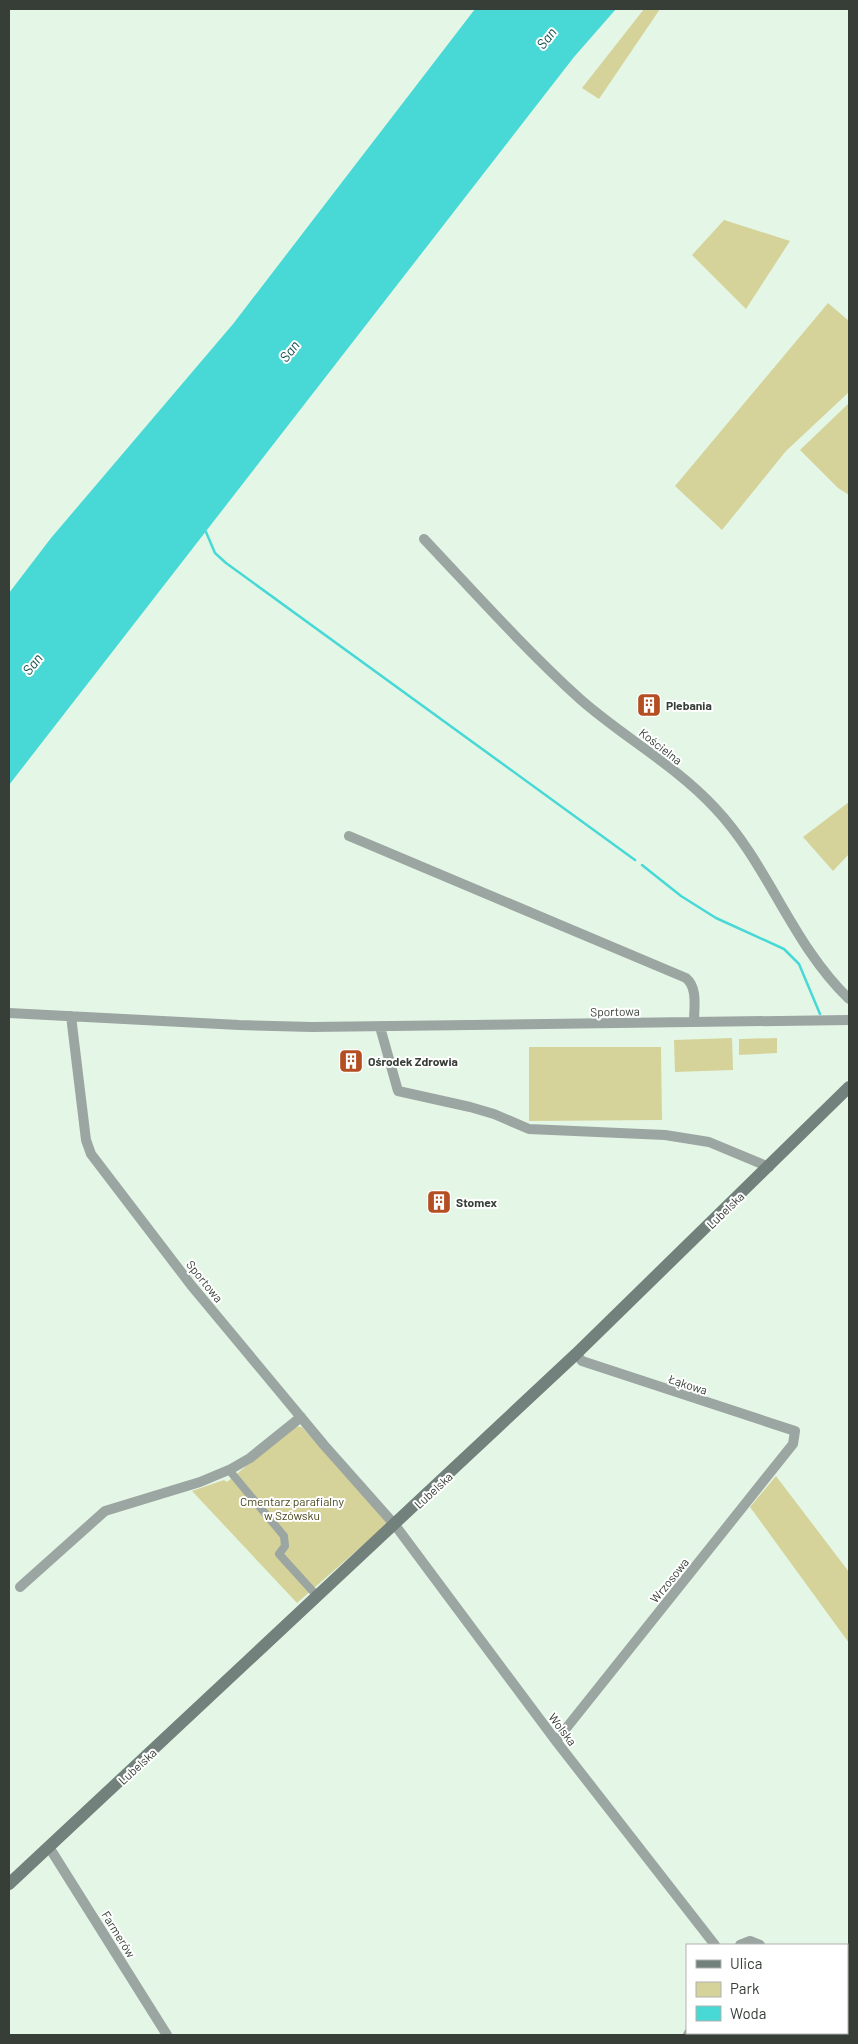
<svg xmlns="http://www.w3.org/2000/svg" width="858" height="2044" font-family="Barlow,sans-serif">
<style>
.green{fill:#d5d399}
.water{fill:#48d9d6}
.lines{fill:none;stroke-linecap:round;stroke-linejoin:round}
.stream{stroke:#48d9d6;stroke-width:2.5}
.pedestrian{stroke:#9ba5a1;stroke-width:8}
.minor{stroke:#9ba5a1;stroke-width:10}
.secondary{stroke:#72817b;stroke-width:12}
.labels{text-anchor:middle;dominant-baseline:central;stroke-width:4;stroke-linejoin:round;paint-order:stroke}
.poi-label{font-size:12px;font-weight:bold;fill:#363e37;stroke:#fff;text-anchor:start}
.street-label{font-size:12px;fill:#363e37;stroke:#fff}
.park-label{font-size:12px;fill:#4a481f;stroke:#fff}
.water-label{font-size:14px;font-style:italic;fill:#0f4e4d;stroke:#fff}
</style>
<rect width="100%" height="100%" fill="#e4f7e7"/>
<path class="green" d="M 644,9 L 660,9 L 599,99 L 582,88 Z
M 724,220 L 790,241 L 746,309 L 692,255 Z
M 828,303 L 849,321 L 849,392 L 786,451 L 722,530 L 675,486 Z
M 849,403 L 849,495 L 838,488 L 800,450 Z
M 849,802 L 849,854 L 833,871 L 803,837 Z
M 732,1038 L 733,1070 L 675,1072 L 674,1040 Z
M 777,1038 L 777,1053 L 739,1055 L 739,1039 Z
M 529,1047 L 661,1047 L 662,1120 L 529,1121 Z
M 295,1426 L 302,1427 L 388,1523 L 297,1603 L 192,1491 L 224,1480 L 227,1482 Z
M 776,1476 L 849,1572 L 849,1643 L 750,1507 Z"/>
<path class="water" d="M 475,9 L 616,9 L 574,57 L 9,785 L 9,593 L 51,538 L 233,324 Z"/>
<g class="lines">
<path class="stream" d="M 206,532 L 215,553 L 226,563 L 635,860
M 642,865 L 681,896 L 716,918 L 784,949 L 799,964 L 820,1014"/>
<path class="pedestrian" d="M 229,1470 L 284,1536 L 285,1546 L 279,1554 L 318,1597"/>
<path class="minor" d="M 424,539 C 475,593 525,649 580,699 C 623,737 675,765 715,808 C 769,865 791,943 849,999
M 349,836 L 686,978 C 698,988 694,1007 694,1022
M 9,1013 L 239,1025 L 312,1027 L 849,1020
M 71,1016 L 86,1140 L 91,1154 L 191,1285 L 324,1445 L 395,1525 L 556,1741 L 715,1945
M 380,1027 L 398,1091 L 470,1107 L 494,1114 L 529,1129 L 665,1135 L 709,1142 L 769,1167
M 20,1587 L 105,1511 L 200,1482 L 231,1469 L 250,1458 L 301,1417
M 556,1741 L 793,1444 L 795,1431 L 582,1361 L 576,1354
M 49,1847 L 167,2035
M 740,1945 L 750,1941 L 760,1945
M 847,1985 L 849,1986
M 688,2035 L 689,2033"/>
<path class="secondary" d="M 9,1884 L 576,1354 L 849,1087"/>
</g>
<defs>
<symbol id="building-square" viewBox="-11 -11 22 22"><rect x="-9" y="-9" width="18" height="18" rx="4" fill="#b44e23" stroke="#fff"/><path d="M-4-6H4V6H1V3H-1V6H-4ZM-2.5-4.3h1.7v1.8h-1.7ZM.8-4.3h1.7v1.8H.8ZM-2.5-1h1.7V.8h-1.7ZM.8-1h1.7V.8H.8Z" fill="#fff"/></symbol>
</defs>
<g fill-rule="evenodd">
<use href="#building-square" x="635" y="691" width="28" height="28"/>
<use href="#building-square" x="337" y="1047" width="28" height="28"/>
<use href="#building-square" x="425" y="1188" width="28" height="28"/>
</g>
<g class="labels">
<g class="poi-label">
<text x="666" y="705">Plebania</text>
<text x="368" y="1061">Ośrodek Zdrowia</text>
<text x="456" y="1202">Stomex</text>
</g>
<g class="street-label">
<text transform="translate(661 746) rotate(38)">Kościelna</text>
<text transform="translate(615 1011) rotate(-1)">Sportowa</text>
<text transform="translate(725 1210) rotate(-44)">Lubelska</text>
<text transform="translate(205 1281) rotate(51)">Sportowa</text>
<text transform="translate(688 1384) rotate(18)">Łąkowa</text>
<text transform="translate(433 1490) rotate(-43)">Lubelska</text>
<text transform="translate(669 1580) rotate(-51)">Wrzosowa</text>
<text transform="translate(563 1729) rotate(53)">Wolska</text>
<text transform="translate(137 1766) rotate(-43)">Lubelska</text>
<text transform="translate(119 1934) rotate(58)">Farmerów</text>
</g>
<g class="park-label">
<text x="292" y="1501">Cmentarz parafialny<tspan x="292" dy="14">w Szówsku</tspan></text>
</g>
<g class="water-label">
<text transform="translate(546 38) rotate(-51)">San</text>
<text transform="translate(289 351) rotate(-51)">San</text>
<text transform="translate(32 664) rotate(-51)">San</text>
</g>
</g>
<rect width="858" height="2044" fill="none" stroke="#363e37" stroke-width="20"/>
<rect x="686" y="1944" width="162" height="90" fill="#ffffff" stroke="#afb2af"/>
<rect x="696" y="1960" width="25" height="8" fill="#72817b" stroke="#afb2af"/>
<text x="730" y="1969" font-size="15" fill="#363e37">Ulica</text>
<rect x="696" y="1982" width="25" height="15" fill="#d5d399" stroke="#afb2af"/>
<text x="730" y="1994" font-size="15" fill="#363e37">Park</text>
<rect x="696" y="2006" width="25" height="15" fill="#48d9d6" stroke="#afb2af"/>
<text x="730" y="2019" font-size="15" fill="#363e37">Woda</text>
</svg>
